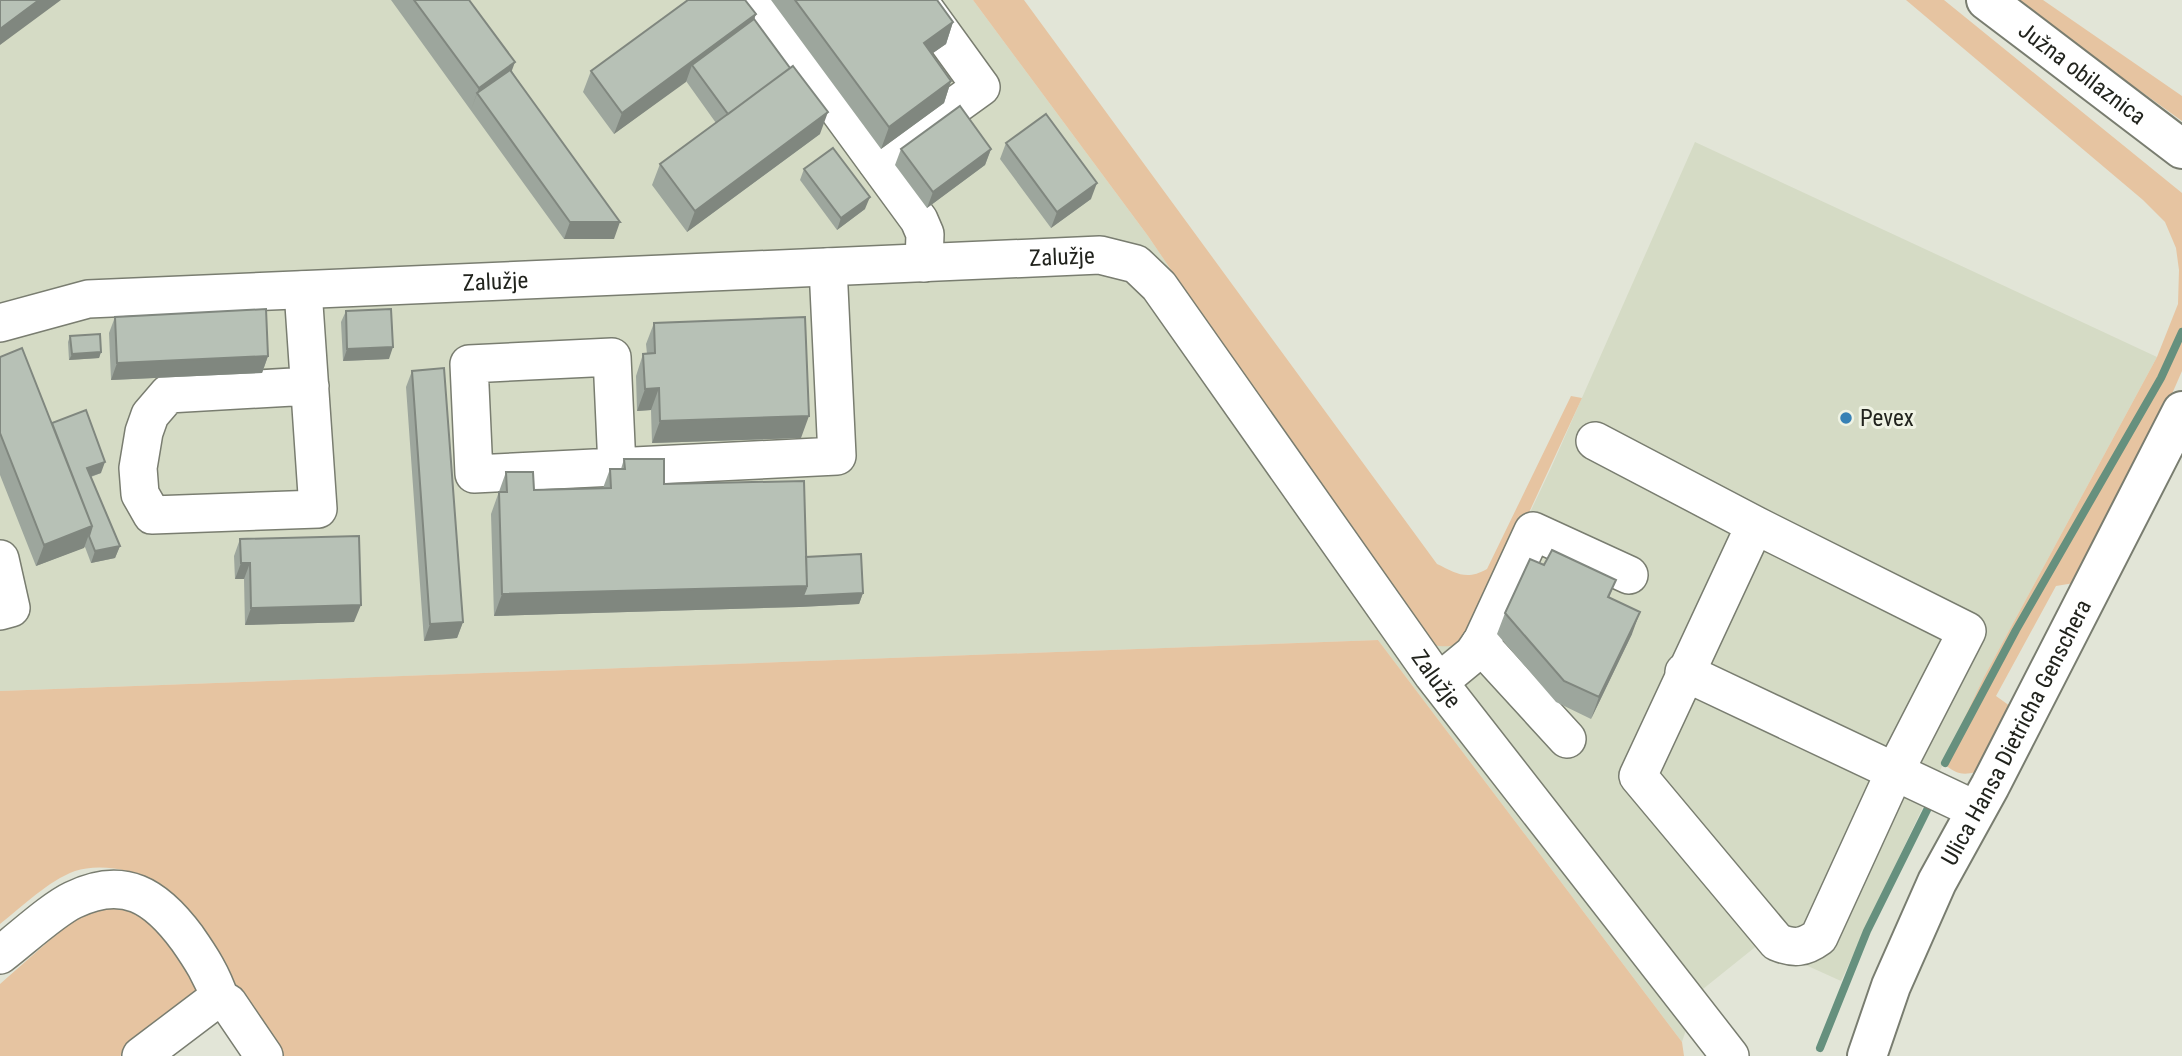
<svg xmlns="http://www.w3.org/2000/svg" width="2182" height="1056" font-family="'Roboto Condensed',sans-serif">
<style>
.built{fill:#d5dbc5}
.green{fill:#e6c4a1}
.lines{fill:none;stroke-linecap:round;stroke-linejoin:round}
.stream{stroke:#66907e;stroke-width:8}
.minor-casing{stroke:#797d70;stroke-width:40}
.major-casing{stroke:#797d70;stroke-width:42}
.minor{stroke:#fff;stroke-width:37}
.major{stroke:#fff;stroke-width:38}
.wall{fill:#9da69d}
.shaded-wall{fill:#80877f}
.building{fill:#b7c1b6;stroke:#80877f;stroke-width:2}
.poi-dot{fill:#3781b5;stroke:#eff3e4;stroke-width:2.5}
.labels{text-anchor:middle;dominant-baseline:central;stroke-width:6;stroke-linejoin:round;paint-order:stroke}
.street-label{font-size:23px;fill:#21231d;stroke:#eff3e4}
.poi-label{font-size:23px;fill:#21231d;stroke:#eff3e4;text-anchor:start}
</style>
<rect width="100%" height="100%" fill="#e2e5d7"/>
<path class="built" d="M 0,0 L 973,0 L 1148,236 L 1286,439 L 1482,614 L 1551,468 L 1695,142 L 2157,357 L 1984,677 L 1841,981 L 1759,944 L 1698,993 L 1682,1042 L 1378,640 L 0,691 Z"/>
<path class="green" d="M 973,0 L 1024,0 L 1437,564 C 1456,573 1466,581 1487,569 L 1571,396 L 1582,398 L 1482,614 C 1467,636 1463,651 1433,645 L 1286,439 L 1148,236 Z
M 1906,0 L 1944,0 L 2182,193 L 2182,371 L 2140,467 L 2074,583 L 2056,586 L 1996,696 L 2010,706 L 1976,772 C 1961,776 1955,773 1943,763 L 1984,677 L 2157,357 L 2178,304 L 2179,270 L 2176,248 L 2165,222 L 2143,200 Z
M 2014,0 L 2043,0 L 2182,96 L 2182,121 Z
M 1378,640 L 1682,1042 L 1684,1056 L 282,1056 L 183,914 C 174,902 167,890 154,882 C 134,869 98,863 75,871 C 48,881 23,906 0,924 L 0,691 Z
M 94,907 L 150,909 L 201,979 L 192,997 L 120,1056 L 0,1056 L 0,984 L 76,917 Z"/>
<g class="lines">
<path class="stream" d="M 1945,763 L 2016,630 L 2161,378 L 2182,332
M 1820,1048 L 1867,931 L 1929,806"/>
<defs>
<g id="minor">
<path d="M 758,0 L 919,220 L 925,234 L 924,263"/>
<path d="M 877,162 L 981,87 L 918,0"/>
<path d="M 303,290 L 318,509 L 152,515 L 140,494 L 138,468 L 144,432 L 150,415 L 168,394 L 310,386"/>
<path id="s1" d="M 0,323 L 88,299 L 1100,255 L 1136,264 L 1159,286 L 1433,675 L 1730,1056"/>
<path d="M 1595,441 L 1755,525 L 1967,631 L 1895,771 L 1819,937 C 1804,948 1794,949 1777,942 L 1638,776 L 1755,525"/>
<path d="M 617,467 L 612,357 L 469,364 L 474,474 L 837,456 L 828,267"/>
<path d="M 0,559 L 11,608 L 0,611"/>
<path d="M 1480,644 L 1567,739"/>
<path d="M 1684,672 L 1976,810"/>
<path d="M 1439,682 L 1473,654 L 1482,641 L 1533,531 L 1629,575"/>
<path d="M 0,955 C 20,940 52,910 73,900 C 124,875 156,896 187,938 C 201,958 212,975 220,999"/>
<path d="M 141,1056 L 211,1003 L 220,999 L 228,1003 L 264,1056"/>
</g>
<g id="major">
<path id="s2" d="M 1986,0 L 2182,149"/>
<path id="s3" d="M 1867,1056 L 1891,986 L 1937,882 L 1990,786 L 2182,411"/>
</g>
</defs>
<use href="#minor" class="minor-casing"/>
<use href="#major" class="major-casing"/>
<use href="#minor" class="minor"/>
<use href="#major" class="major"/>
</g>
<path class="wall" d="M 391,0 L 469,0 L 614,239 L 564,239 Z
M 771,0 L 937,0 L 953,22 L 946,44 L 931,54 L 951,81 L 944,103 L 881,149 Z
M 756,14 L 754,19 L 820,134 L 687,232 L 652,185 L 660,164 L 716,123 L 686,81 L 614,134 L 583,92 L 591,71 Z
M 1006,143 L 1091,199 L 1051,228 L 1000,159 Z
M 901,149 L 991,149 L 985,165 L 927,208 L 895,165 Z
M 804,169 L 865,209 L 837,230 L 800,180 Z
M 346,311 L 389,359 L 343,361 L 341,322 Z
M 115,317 L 268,356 L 262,373 L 111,380 L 109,333 Z
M 654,323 L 801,438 L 652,443 L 651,410 L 637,411 L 636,376 L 643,354 L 647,354 L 646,344 Z
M 70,336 L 101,352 L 99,358 L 69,360 L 68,342 Z
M 0,357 L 52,423 L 101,473 L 91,477 L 120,546 L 115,558 L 91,563 L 85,547 L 36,566 L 0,475 Z
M 412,371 L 463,622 L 457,638 L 424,641 L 406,387 Z
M 624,459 L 664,484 L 806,557 L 863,593 L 859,604 L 799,607 L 494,616 L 491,514 L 506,472 L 534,490 L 603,488 L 610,469 L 621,469 Z
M 240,539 L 354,622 L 245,625 L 244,579 L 235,579 L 234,556 Z
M 1544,565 L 1616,580 L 1609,598 L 1632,634 L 1591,719 L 1556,702 L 1497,634 L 1505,613 Z"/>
<path class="shaded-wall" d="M 39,0 L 61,0 L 0,45 L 0,29 Z
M 756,14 L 748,36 L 692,65 L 686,82 L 614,134 L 622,113 Z
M 953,22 L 946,44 L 916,65 L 924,43 Z
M 515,62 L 507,84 L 477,93 L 471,110 L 479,88 Z
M 951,81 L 944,103 L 881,149 L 889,127 Z
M 828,112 L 820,134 L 687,232 L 695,211 Z
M 991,149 L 985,165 L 927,208 L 933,192 Z
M 1097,183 L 1091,199 L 1051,228 L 1057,212 Z
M 870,197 L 865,209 L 837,230 L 841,218 Z
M 570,222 L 620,222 L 614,239 L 564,239 Z
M 393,347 L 389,359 L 343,361 L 347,349 Z
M 101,352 L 99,358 L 69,360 L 72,354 Z
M 268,356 L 262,373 L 111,380 L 117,363 Z
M 659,388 L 651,410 L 637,411 L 645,389 Z
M 809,416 L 801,438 L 652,443 L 660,421 Z
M 105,462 L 101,473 L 83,479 L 87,468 Z
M 92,526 L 84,548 L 36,566 L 44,545 Z
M 120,546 L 115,558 L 91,563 L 95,551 Z
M 241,563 L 250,563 L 244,579 L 235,579 Z
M 807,586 L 863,593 L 859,604 L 799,607 L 494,616 L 502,594 Z
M 361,605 L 354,622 L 245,625 L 251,608 Z
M 1640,612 L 1632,634 L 1591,719 L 1599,697 Z
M 463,622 L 457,638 L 424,641 L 430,624 Z"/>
<path class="building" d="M 0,0 L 39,0 L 0,29 Z
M 414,0 L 469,0 L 515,62 L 479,88 Z
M 688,0 L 745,0 L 756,14 L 622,113 L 591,71 Z
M 795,0 L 937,0 L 953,22 L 924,43 L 951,81 L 889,127 Z
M 754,19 L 790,68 L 728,114 L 692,65 Z
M 793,66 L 828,112 L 695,211 L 660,164 Z
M 510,70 L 620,222 L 570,222 L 477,93 Z
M 960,106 L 991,149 L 933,192 L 901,149 Z
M 1046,114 L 1097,183 L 1057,212 L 1006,143 Z
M 833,148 L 870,197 L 841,218 L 804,169 Z
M 266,309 L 268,356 L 117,363 L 115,317 Z
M 391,309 L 393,347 L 347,349 L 346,311 Z
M 805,317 L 809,416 L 660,421 L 659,388 L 645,389 L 643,354 L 655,353 L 654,323 Z
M 100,334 L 101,352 L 72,354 L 70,336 Z
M 22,348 L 92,526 L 44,545 L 0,433 L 0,357 Z
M 444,368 L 463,622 L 430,624 L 412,371 Z
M 86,410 L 105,462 L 87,468 L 120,546 L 95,551 L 89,536 L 92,526 L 52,423 Z
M 624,459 L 664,459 L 664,484 L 804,481 L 807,586 L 502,594 L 499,492 L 507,492 L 506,472 L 533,472 L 534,490 L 611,488 L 610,469 L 625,469 Z
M 359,536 L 361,605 L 251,608 L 250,563 L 241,563 L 240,539 Z
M 1552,550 L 1616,580 L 1608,597 L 1640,612 L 1599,697 L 1564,681 L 1505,613 L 1530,559 L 1544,565 Z
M 861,554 L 863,593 L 803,596 L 807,586 L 806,557 Z"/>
<circle class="poi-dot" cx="1846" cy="418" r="7"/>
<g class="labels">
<g class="street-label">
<text stroke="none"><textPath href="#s2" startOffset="121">Južna obilaznica</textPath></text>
<text stroke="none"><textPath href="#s1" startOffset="1066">Zalužje</textPath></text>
<text stroke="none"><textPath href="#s1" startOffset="499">Zalužje</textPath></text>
<text stroke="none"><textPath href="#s1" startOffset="1654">Zalužje</textPath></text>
<text stroke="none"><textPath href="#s3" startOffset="357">Ulica Hansa Dietricha Genschera</textPath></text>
</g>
<g class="poi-label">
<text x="1860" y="418">Pevex</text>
</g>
</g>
</svg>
